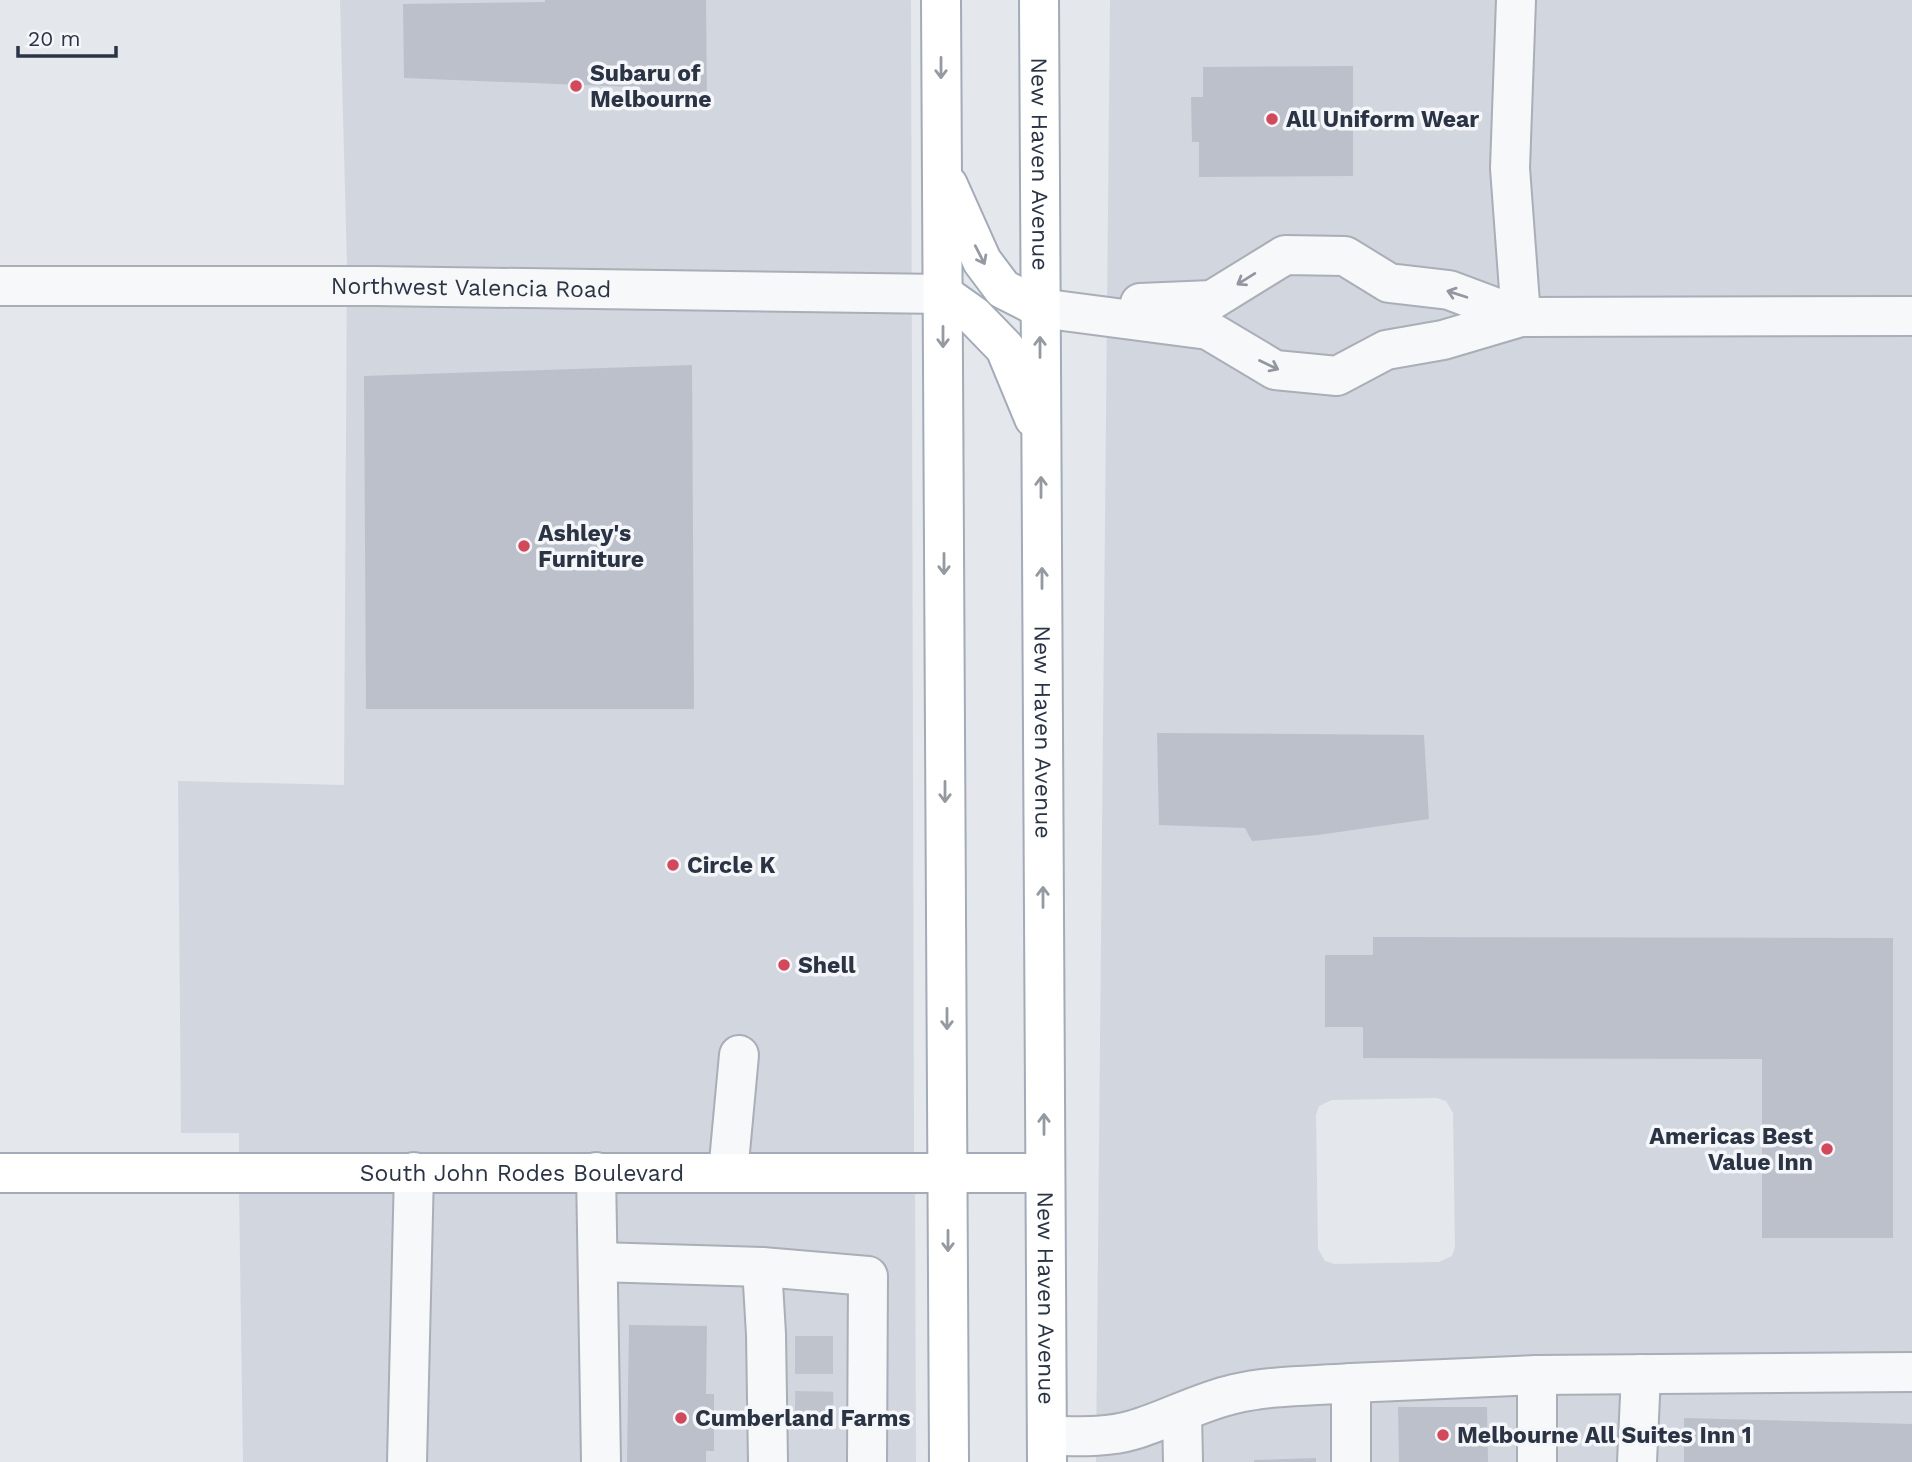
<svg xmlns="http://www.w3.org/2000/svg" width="1912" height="1462" font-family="'Work Sans',sans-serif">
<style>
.built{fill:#d2d6de;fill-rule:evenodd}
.building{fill:#bbc0ca}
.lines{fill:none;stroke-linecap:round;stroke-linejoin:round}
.minor-tunnel{stroke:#bfc3cb;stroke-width:38;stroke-dasharray:38 19;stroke-linecap:butt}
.minor-casing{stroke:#a9aeb7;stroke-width:42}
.major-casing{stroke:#a3abb8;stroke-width:42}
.minor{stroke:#f7f8fa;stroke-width:38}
.major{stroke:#fff;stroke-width:38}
.oneway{stroke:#959aa2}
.oneway2{stroke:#9196a0}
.poi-dot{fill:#d1495b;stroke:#f4f6f9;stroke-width:2.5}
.labels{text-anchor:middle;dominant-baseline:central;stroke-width:7;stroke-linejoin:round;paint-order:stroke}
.poi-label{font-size:23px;font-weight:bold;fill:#2b3445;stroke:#f4f6f9;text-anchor:start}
.street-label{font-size:23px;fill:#2b3445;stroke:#f4f6f9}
</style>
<rect width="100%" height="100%" fill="#e4e7ec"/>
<path class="built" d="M 340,0 L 911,0 L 914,1156 L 239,1155 L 239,1133 L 181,1133 L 178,781 L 344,785 L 347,266 Z
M 1110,0 L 1912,0 L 1912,1462 L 1096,1462 ZM 1437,1098 L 1446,1101 L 1453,1113 L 1455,1247 L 1452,1256 L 1439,1262 L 1335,1264 L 1325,1261 L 1318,1249 L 1316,1115 L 1319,1106 L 1332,1100 Z
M 239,1189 L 915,1190 L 916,1462 L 243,1462 Z"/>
<path class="building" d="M 545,0 L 706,0 L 707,102 L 645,99 L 633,87 L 404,78 L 403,4 L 545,2 Z
M 1353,66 L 1353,176 L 1199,177 L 1199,142 L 1192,142 L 1191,97 L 1203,97 L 1203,67 Z
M 692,365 L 694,709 L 366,709 L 364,376 Z
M 1157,733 L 1424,735 L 1429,819 L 1318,835 L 1252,841 L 1245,828 L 1159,825 Z
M 1373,937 L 1893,938 L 1893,1238 L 1762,1238 L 1762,1059 L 1363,1058 L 1363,1027 L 1325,1027 L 1325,955 L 1373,955 Z
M 629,1325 L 707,1326 L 706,1394 L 714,1394 L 714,1451 L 706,1451 L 706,1462 L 627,1462 Z
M 1398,1407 L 1487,1407 L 1488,1462 L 1399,1462 Z
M 1684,1418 L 1912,1424 L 1912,1462 L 1684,1462 Z
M 1316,1458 L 1316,1462 L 1254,1462 L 1254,1460 Z"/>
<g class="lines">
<path class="minor-tunnel" d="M 795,1355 L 848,1355
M 795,1410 L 849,1411"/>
<defs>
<g id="minor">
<path d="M 1516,0 L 1510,168 L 1521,317"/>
<path id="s1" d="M 0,286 L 375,286 L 943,294"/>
<path d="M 1140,303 L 1212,300 L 1285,255 L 1345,256 L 1389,283 L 1449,290 L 1521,317"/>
<path d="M 1040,308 L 1208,330 L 1275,370 L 1337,376 L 1386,350 L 1443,340 L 1521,317 L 1912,316"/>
<path d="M 596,1172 L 601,1462"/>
<path d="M 728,1173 L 739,1055"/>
<path d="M 598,1262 L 762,1267 L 766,1334 L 768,1462"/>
<path d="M 762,1267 L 868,1276 L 867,1462"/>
<path d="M 1182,1413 L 1183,1462"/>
<path d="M 1047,1436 C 1074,1436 1106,1438 1133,1430 C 1167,1420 1199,1402 1234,1394 C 1272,1385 1312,1386 1351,1383"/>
<path d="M 407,1462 L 414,1172"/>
<path d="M 1351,1462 L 1351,1383 L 1537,1375 L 1912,1372"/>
<path d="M 1537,1462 L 1537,1375"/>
<path d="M 1637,1462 L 1641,1374"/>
</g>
<g id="major">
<path d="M 941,0 L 949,1462"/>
<path id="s2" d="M 1039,0 L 1047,1462"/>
<path d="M 948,185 L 982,261 L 1003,289 L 1040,308"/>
<path d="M 943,294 L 974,316 L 1005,348 L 1034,418"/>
<path id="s3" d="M 0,1173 L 1044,1173"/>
</g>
</defs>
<use href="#minor" class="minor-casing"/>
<use href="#major" class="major-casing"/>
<use href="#minor" class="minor"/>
<use href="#major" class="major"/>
</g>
<defs><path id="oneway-shaft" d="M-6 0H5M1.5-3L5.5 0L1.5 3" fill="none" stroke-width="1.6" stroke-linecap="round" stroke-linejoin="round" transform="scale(1.75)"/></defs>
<g class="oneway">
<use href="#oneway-shaft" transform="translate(941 68) rotate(90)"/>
<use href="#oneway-shaft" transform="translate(980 255) rotate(63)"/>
<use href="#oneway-shaft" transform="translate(943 337) rotate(90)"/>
<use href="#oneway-shaft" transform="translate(1040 347) rotate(-90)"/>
<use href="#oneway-shaft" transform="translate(1041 487) rotate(-90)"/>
<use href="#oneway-shaft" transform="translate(944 564) rotate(90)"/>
<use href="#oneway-shaft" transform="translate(1042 578) rotate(-90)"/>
<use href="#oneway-shaft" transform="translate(945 792) rotate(90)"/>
<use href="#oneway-shaft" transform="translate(1043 897) rotate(-90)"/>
<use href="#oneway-shaft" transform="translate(947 1019) rotate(90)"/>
<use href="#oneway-shaft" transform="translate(1044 1124) rotate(-90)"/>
<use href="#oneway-shaft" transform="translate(948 1241) rotate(90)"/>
</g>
<g class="oneway2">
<use href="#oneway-shaft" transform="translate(1246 279) rotate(148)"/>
<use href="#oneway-shaft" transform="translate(1457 294) rotate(-162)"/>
<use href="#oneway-shaft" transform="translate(1269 365) rotate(26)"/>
</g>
<g class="poi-dot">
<circle cx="576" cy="86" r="7"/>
<circle cx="1272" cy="119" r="7"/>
<circle cx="524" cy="546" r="7"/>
<circle cx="673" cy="865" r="7"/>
<circle cx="784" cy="965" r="7"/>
<circle cx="1827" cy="1149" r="7"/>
<circle cx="681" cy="1418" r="7"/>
<circle cx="1443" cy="1435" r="7"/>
</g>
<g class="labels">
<g class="poi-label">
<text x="590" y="73">Subaru of<tspan x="590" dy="26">Melbourne</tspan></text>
<text x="1286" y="119">All Uniform Wear</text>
<text x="538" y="533">Ashley's<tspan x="538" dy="26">Furniture</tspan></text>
<text x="687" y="865">Circle K</text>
<text x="798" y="965">Shell</text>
<text x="1813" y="1136" text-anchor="end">Americas Best<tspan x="1813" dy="26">Value Inn</tspan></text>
<text x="695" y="1418">Cumberland Farms</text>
<text x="1457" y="1435">Melbourne All Suites Inn 1</text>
</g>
<g class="street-label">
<text stroke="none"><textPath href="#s2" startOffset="164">New Haven Avenue</textPath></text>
<text stroke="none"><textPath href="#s1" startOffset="471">Northwest Valencia Road</textPath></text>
<text stroke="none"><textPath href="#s2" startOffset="732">New Haven Avenue</textPath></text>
<text stroke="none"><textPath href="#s3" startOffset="522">South John Rodes Boulevard</textPath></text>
<text stroke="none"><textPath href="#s2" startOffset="1298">New Haven Avenue</textPath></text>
</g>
</g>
<path d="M18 46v10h98v-10" fill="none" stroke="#2b3445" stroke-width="3.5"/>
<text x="28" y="46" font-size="21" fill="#2b3445" stroke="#f4f6f9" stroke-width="5" paint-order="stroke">20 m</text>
</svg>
